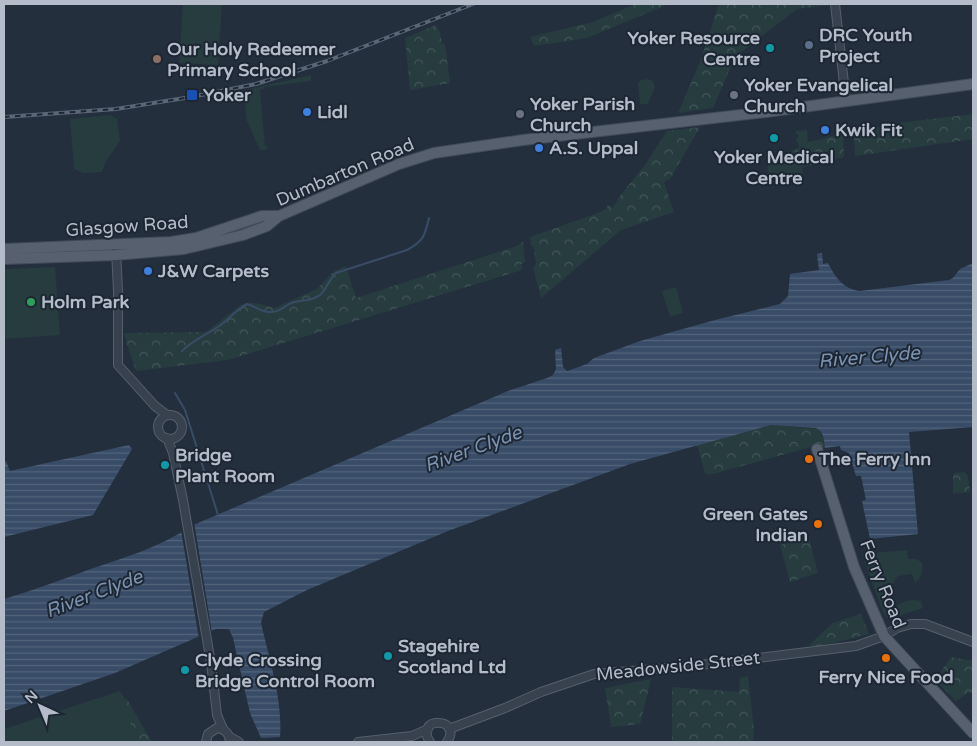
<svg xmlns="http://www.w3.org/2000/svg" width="977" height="746" font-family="'Varela Round',sans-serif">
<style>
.grass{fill:#263c3f}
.forest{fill:url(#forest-crowns)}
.water{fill:url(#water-rules)}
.pier{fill:#242f3e}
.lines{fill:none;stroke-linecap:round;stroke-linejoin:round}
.stream{stroke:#394c67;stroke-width:2}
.minor-casing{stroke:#565f6c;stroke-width:10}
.major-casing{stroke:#414a57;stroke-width:12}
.minor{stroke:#38414e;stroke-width:8}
.major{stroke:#56606e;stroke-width:10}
.rail-casing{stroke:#5a6575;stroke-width:4}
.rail{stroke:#1d2633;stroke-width:2;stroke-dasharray:5.5;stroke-linecap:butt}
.service-dot{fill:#5c6f8a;stroke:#1d2633;stroke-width:2}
.culture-dot{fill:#0f9aa8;stroke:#1d2633;stroke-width:2}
.education-dot{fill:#8d6e63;stroke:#1d2633;stroke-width:2}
.transit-dot{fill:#1a4fb4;stroke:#1d2633;stroke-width:2}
.worship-dot{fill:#6b7280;stroke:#1d2633;stroke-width:2}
.shop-dot{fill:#3f7fe0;stroke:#1d2633;stroke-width:2}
.leisure-dot{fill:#2e9e5b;stroke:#1d2633;stroke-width:2}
.food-dot{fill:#e8710a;stroke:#1d2633;stroke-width:2}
.labels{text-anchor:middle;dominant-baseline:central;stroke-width:4;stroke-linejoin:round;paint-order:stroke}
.poi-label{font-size:18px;font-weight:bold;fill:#b4bcc9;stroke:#1d2633;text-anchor:start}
.street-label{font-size:18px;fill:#b4bcc9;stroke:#1d2633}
.water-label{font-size:19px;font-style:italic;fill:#7c92b1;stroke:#1d2633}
</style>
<defs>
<pattern id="forest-crowns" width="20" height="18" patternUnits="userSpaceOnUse" patternTransform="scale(1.25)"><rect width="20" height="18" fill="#263c3f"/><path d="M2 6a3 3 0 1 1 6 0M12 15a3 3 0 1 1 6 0" fill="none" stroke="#435659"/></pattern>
<pattern id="water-rules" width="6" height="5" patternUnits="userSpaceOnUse" patternTransform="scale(1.25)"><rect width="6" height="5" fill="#394c67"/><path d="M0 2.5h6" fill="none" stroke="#53647b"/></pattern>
</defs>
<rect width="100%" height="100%" fill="#242f3e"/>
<path class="grass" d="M 183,4 L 222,4 L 218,65 L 179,63 Z
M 311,75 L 311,81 L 264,87 L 264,89 L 260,90 L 265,146 L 268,147 L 266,150 L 260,150 L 247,121 L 244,97 L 254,88 Z
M 648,79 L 653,81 L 655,87 L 648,104 L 640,104 L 638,83 L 641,80 Z
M 110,115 L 117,119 L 120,141 L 105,163 L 102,172 L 83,173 L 74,169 L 70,119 Z
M 807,130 L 808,143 L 790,153 L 792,170 L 802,168 L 803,179 L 767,183 L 768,158 L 771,157 L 768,153 L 772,153 L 772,157 L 780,156 L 780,152 L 782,151 L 784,155 L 799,147 L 796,138 L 798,138 L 798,134 L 796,134 L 796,131 Z
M 55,267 L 60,335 L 4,339 L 4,269 Z
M 676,287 L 683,313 L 670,317 L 662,292 L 659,292 Z
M 907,550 L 908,559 L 917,559 L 922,563 C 924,570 921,578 915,583 L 912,574 L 898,576 L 886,593 L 884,602 L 893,607 C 904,602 908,598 921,601 L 923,608 L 892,618 L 887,618 L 882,610 L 862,554 Z
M 120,691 L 152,742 L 4,742 L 4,729 Z"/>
<path class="forest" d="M 636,4 L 669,4 L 587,38 L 534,46 L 530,37 L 593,22 Z
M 719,4 L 830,4 L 830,5 L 797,9 L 735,57 L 713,108 L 678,113 L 700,62 Z
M 436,25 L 440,33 L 442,44 L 445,44 L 450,83 L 410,90 L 405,38 Z
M 973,114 L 973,139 L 855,156 L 854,135 L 855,132 L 906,122 Z
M 700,127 L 670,179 L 664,182 L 674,212 L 621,230 L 541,298 L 533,267 L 536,264 L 534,248 L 531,245 L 530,237 L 598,213 L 606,209 L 608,205 L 613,208 L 619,197 L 645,165 L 667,131 Z
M 843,133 L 844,157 L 792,170 L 790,153 L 810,142 Z
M 523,242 L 525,262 L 521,264 L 522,270 L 228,360 L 136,371 C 132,358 127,346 124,333 L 206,332 L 241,305 C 253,300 263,305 274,308 L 317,289 L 334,271 L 346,266 L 356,298 L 517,246 Z
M 771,425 L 819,429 L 824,439 L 825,448 L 817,449 L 811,447 L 709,475 L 705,473 L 697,445 Z
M 964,472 L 968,476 L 970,492 L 953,494 L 953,475 L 955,473 Z
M 809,538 L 818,573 L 790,582 L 780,545 Z
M 861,614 L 869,634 L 817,647 L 809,645 L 833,623 Z
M 951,657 L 973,661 L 973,693 L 968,693 L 956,701 L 935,680 Z
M 748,676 L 754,730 L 753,742 L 672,742 L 672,687 L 739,692 L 740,678 Z
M 651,679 L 640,724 L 611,727 L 605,688 Z
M 127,699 L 152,742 L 140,742 L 118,701 Z"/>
<path class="water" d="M 822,253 L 823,264 L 828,263 C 835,277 843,289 860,291 L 949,280 L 953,278 L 960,269 L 973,263 L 973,427 L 909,432 L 918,534 L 870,539 L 862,501 L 866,500 L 861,476 L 856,476 L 849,453 L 841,450 L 840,446 L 825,448 C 824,441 824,431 816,428 L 771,425 L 630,464 L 448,531 L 307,590 L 264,612 L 261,623 C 269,658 283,701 280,737 L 261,738 L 250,713 L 233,638 L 229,629 L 216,629 L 115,673 L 4,711 L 4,599 C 32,591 60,580 88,570 C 123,558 161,547 191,526 L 508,391 L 547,378 L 553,375 L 556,369 L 555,350 L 561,348 L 563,367 L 567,371 L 587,364 L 594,358 L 640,341 L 715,320 L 780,304 L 788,296 L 790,274 L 819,270 L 817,254 Z
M 129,445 L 132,449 L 93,515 L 4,537 L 4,461 L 6,461 L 10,471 Z"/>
<path class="pier" d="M 194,522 L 212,633 L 199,639 L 181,530 Z"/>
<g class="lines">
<path class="stream" d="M 182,351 C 194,339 209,334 222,324 C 231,317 237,309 247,304 C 255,306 261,312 269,312 C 280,313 284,305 294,302 C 303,300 312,301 320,295 C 327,289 329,279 336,273 L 407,250 C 424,241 425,235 429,218
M 175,393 L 185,410 L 218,515"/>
<defs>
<path id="minor" d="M 835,4 L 846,101
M 116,250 L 118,291 L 118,365 L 155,406 L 167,415
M158 427a12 12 0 1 1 24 0a12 12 0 1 1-24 0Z
M 167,438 L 173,453 L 183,500 L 211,663 L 217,715 L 223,729
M 449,729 L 505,708 L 541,692 L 594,674 L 692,666 L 856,646 L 884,636 L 897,628 L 911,624 L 925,624 L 973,642
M 230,737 L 239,742
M 206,742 L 208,734 L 217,728 C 225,729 230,734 230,742
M 358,742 L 412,736 L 428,729
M 430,742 C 413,716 464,717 447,742"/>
<path id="major" d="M 4,249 L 171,242 L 196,238 L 262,216 L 279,216
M 4,259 L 116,255 L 184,249 L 243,235 L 267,226 L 279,216 L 399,164 L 434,153 L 523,140 L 766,112 L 973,84
M 817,449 L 854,567 L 884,636 L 973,733"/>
</defs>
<use href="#minor" class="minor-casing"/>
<use href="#major" class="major-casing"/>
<use href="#minor" class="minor"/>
<use href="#major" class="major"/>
<defs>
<path id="rail" d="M 4,117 L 116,109 L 191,97 L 256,84 L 327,61 L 473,4"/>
</defs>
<use href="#rail" class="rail-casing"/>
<use href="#rail" class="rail"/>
</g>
<circle class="service-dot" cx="809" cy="45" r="5"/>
<g class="culture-dot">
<circle cx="770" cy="48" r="5"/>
<circle cx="774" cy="138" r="5"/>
<circle cx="165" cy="465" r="5"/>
<circle cx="388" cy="656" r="5"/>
<circle cx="185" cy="670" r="5"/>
</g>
<circle class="education-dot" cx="157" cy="59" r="5"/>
<rect class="transit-dot" x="186" y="89" width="12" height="12" rx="2.5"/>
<g class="worship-dot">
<circle cx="734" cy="95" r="5"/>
<circle cx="520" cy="114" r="5"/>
</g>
<g class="shop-dot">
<circle cx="307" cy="112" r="5"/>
<circle cx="825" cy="130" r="5"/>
<circle cx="539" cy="148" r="5"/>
<circle cx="148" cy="271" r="5"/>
</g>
<circle class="leisure-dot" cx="31" cy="302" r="5"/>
<g class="food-dot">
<circle cx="809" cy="459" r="5"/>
<circle cx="818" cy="524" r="5"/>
<circle cx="886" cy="658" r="5"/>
</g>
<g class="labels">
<g class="poi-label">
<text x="819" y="35">DRC Youth<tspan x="819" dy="21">Project</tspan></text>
<text x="760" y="38" text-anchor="end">Yoker Resource<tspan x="760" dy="21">Centre</tspan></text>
<text x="167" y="49">Our Holy Redeemer<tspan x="167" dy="21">Primary School</tspan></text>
<text x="744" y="85">Yoker Evangelical<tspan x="744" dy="21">Church</tspan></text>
<text x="203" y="95">Yoker</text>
<text x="530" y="104">Yoker Parish<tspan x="530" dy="21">Church</tspan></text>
<text x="317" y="112">Lidl</text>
<text x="835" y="130">Kwik Fit</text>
<text x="549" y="148">A.S. Uppal</text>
<text x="774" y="157" text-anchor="middle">Yoker Medical<tspan x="774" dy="21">Centre</tspan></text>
<text x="158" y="271">J&amp;W Carpets</text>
<text x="41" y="302">Holm Park</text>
<text x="175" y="455">Bridge<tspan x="175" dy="21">Plant Room</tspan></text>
<text x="819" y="459">The Ferry Inn</text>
<text x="808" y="514" text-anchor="end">Green Gates<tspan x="808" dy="21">Indian</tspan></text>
<text x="398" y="646">Stagehire<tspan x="398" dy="21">Scotland Ltd</tspan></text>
<text x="195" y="660">Clyde Crossing<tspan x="195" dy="21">Bridge Control Room</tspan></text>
<text x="886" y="677" text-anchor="middle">Ferry Nice Food</text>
</g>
<g class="street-label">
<text transform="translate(345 172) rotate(-23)">Dumbarton Road</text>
<text transform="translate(127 226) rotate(-4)">Glasgow Road</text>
<text transform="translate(883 584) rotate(68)">Ferry Road</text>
<text transform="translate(678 666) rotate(-6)">Meadowside Street</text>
</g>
<g class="water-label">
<text transform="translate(869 357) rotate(-5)">River Clyde</text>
<text transform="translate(473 449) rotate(-20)">River Clyde</text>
<text transform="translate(94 594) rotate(-21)">River Clyde</text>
</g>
</g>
<rect width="977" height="746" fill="none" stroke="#b4bcc9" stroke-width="10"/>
<g transform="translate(40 706) rotate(316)" stroke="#1d2633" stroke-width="4" paint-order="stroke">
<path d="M0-4L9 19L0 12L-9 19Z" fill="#b4bcc9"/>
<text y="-8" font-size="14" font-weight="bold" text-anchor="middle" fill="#b4bcc9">N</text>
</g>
</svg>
